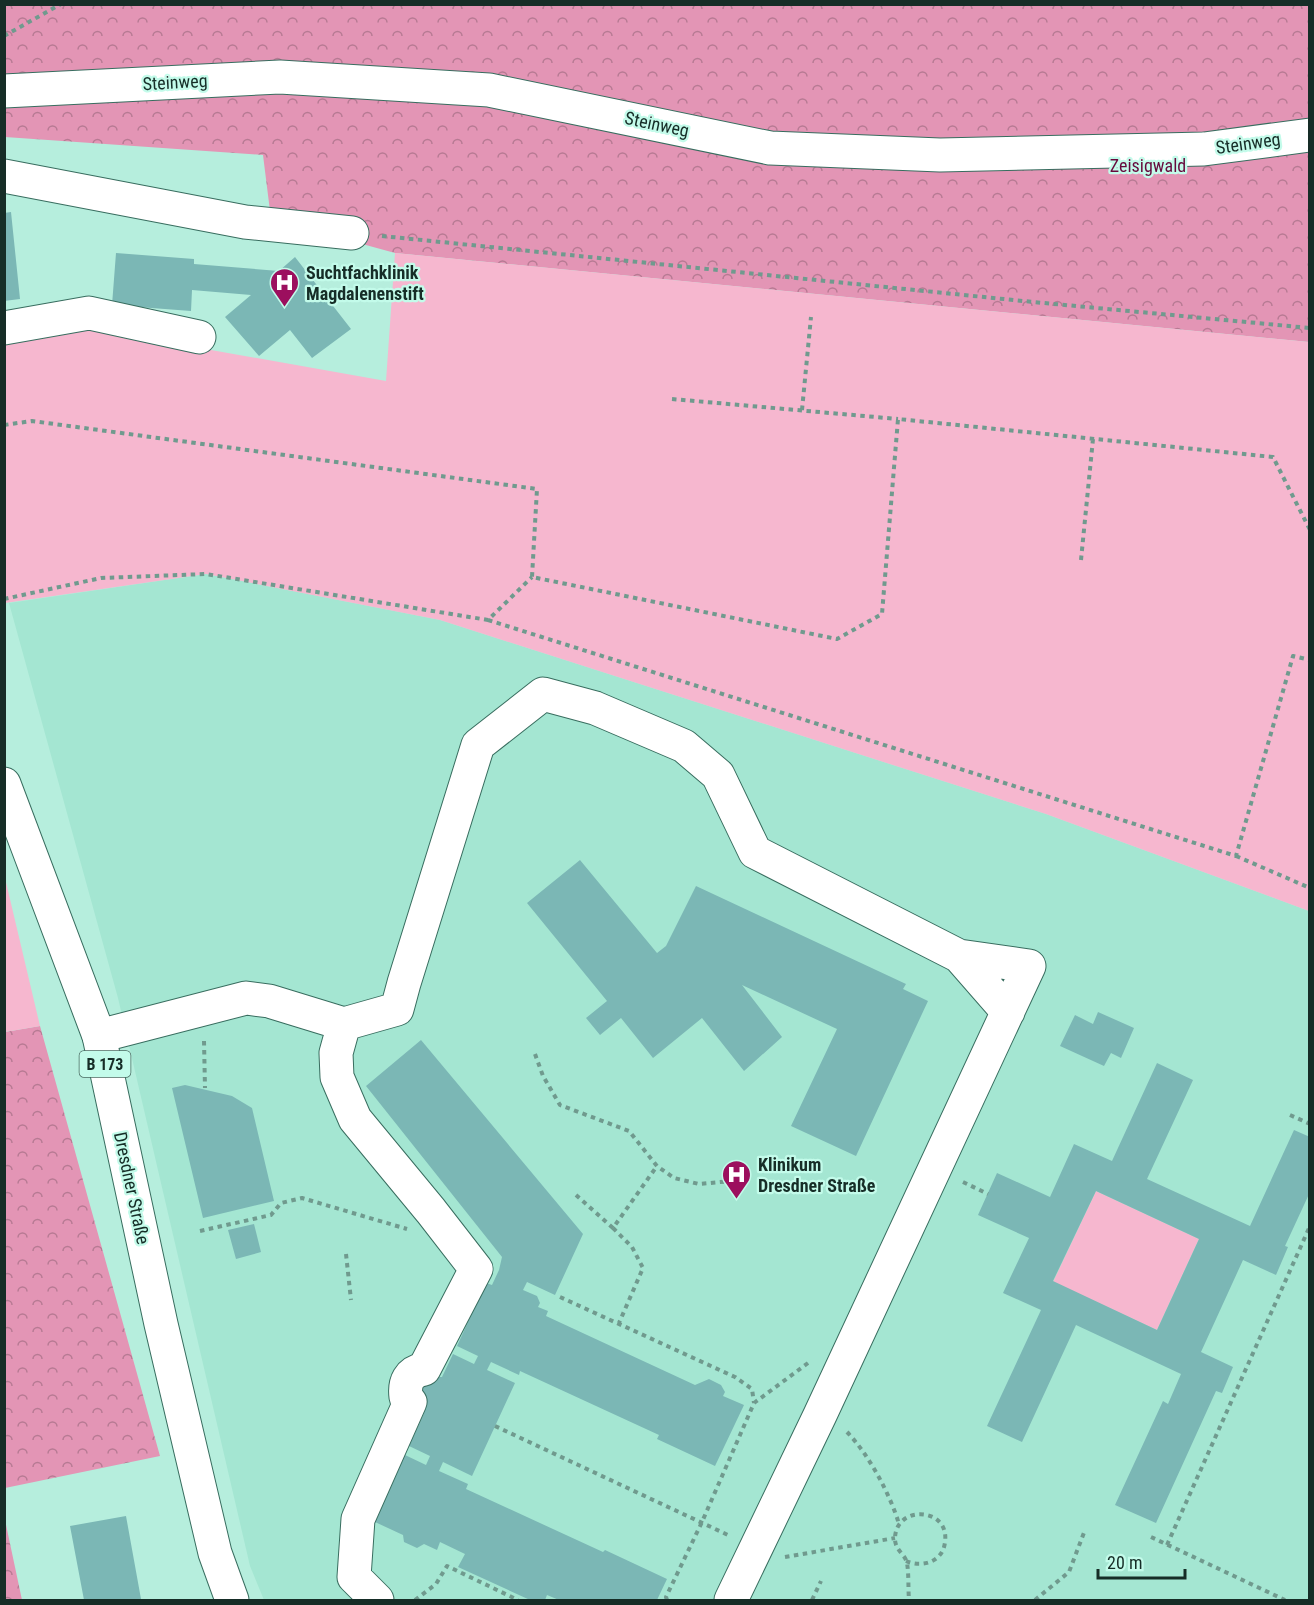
<svg xmlns="http://www.w3.org/2000/svg" width="1314" height="1605" font-family="'Roboto Condensed',sans-serif">
<style>
.built{fill:#a4e6d2}
.forest{fill:url(#forest-crowns)}
.green{fill:#f6b7cf}
.building{fill:#7bb7b5;fill-rule:evenodd}
.lines{fill:none;stroke-linecap:round;stroke-linejoin:round}
.minor-casing{stroke:#386d5f;stroke-width:35}
.major-casing{stroke:#386d5f;stroke-width:35}
.path{stroke:#709a8e;stroke-width:4;stroke-dasharray:4.5 4.5;stroke-linecap:butt}
.minor{stroke:#fff;stroke-width:33}
.major{stroke:#fff;stroke-width:33}
.labels{text-anchor:middle;dominant-baseline:central;stroke-width:4.5;stroke-linejoin:round;paint-order:stroke}
.shield{fill:#c3fbea;stroke:#4a6b62;stroke-width:1.5}
.shield-label{font-size:16px;font-weight:bold;fill:#162d27}
.street-label{font-size:18px;fill:#162d27;stroke:#c3fbea}
.park-label{font-size:18px;fill:#66093c;stroke:#c3fbea}
.poi-label{font-size:18px;font-weight:bold;fill:#162d27;stroke:#c3fbea;text-anchor:start}
</style>
<defs>
<pattern id="forest-crowns" width="20" height="18" patternUnits="userSpaceOnUse" patternTransform="scale(1.5)"><rect width="20" height="18" fill="#e395b5"/><path d="M2 6a3 3 0 1 1 6 0M12 15a3 3 0 1 1 6 0" fill="none" stroke="#b77a93"/></pattern>
</defs>
<rect width="100%" height="100%" fill="#b6eedd"/>
<path class="built" d="M 206,574 L 440,620 L 1046,814 L 1309,911 L 1309,1600 L 264,1600 L 250,1566 L 118,998 L 9,603 Z"/>
<path class="forest" d="M 4,5 L 1309,5 L 1309,342 L 395,253 L 271,219 L 263,155 L 5,137 Z
M 40,1026 L 160,1456 L 5,1488 L 5,1032 Z
M 5,1520 L 22,1600 L 5,1600 Z"/>
<path class="green" d="M 395,253 L 1309,342 L 1309,911 L 1046,814 L 440,620 L 206,574 L 5,603 L 5,338 L 87,328 L 386,381 Z
M 5,878 L 40,1026 L 5,1032 L 4,1032 Z
M 1096,1191 L 1199,1239 L 1157,1330 L 1053,1282 Z"/>
<path class="building" d="M 11,212 L 20,299 L 4,301 L 4,213 Z
M 116,253 L 194,259 L 194,264 L 279,271 L 295,257 L 351,329 L 312,358 L 290,330 L 259,356 L 225,317 L 251,295 L 192,290 L 191,311 L 112,305 Z
M 580,860 L 657,953 L 666,946 L 696,886 L 906,984 L 903,989 L 928,1001 L 856,1156 L 791,1126 L 837,1029 L 742,985 L 782,1037 L 744,1071 L 702,1018 L 653,1058 L 621,1018 L 600,1035 L 586,1018 L 607,1001 L 527,903 Z
M 1098,1012 L 1134,1028 L 1121,1058 L 1111,1053 L 1104,1066 L 1060,1046 L 1075,1015 L 1093,1024 Z
M 421,1040 L 583,1234 L 555,1295 L 527,1282 L 523,1290 L 537,1296 L 540,1303 L 538,1307 L 548,1311 L 546,1316 L 695,1385 L 709,1379 L 721,1385 L 725,1392 L 723,1396 L 744,1405 L 715,1466 L 657,1439 L 659,1435 L 520,1371 L 519,1375 L 491,1362 L 487,1370 L 515,1383 L 472,1476 L 443,1462 L 439,1471 L 468,1484 L 466,1489 L 603,1552 L 605,1550 L 667,1579 L 657,1600 L 559,1600 L 547,1595 L 545,1600 L 530,1600 L 458,1567 L 465,1554 L 440,1542 L 437,1550 L 424,1544 L 417,1548 L 404,1542 L 403,1535 L 375,1522 L 405,1455 L 426,1465 L 430,1456 L 409,1446 L 424,1413 L 416,1402 L 414,1392 L 430,1377 L 442,1377 L 453,1354 L 474,1364 L 478,1356 L 457,1346 L 486,1283 L 492,1285 L 499,1270 L 502,1257 L 366,1086 Z
M 1157,1063 L 1193,1080 L 1147,1179 L 1250,1226 L 1294,1130 L 1310,1137 L 1310,1192 L 1285,1246 L 1288,1247 L 1276,1275 L 1243,1260 L 1201,1352 L 1233,1367 L 1222,1393 L 1216,1391 L 1156,1523 L 1115,1505 L 1163,1401 L 1168,1404 L 1181,1374 L 1076,1325 L 1022,1442 L 987,1426 L 1041,1310 L 1003,1293 L 1029,1238 L 978,1215 L 997,1173 L 1050,1197 L 1074,1144 L 1112,1161 ZM 1096,1191 L 1199,1239 L 1157,1330 L 1053,1281 Z
M 185,1085 L 232,1096 L 252,1108 L 274,1201 L 203,1218 L 172,1088 Z
M 254,1224 L 261,1252 L 236,1259 L 228,1230 Z
M 126,1516 L 141,1599 L 84,1600 L 70,1526 Z"/>
<g class="lines">
<defs>
<path id="minor" d="M 4,91 L 280,77 L 489,90 L 770,148 L 940,155 L 1204,149 L 1310,135
M 4,176 L 245,222 L 352,233
M 4,328 L 89,313 L 199,337
M 959,956 L 1008,1012
M 344,1024 L 336,1053 L 337,1077 L 355,1119 L 431,1211 L 476,1269 L 424,1369 C 409,1372 404,1382 406,1397 L 410,1402 L 358,1519 L 354,1577 L 377,1600
M 99,1036 L 246,998 L 269,1001 L 344,1024 L 397,1009 L 404,983 L 478,745 L 543,694 L 595,708 L 684,746 L 718,775 L 755,852 L 959,956 L 1029,966 L 820,1415 L 731,1600"/>
<path id="major" d="M 4,784 L 99,1036 L 161,1324 L 215,1553 L 232,1600"/>
</defs>
<use href="#minor" class="minor-casing"/>
<use href="#major" class="major-casing"/>
<path class="path" d="M 4,36 L 61,4
M 382,236 L 1033,302 L 1310,328
M 672,399 L 898,419
M 802,410 L 811,317
M 4,425 L 32,421 L 537,489 L 532,577 L 837,639 L 882,614 L 898,419 L 1273,457 L 1310,530
M 1081,560 L 1093,439
M 4,599 L 101,578 L 206,574 L 488,620 L 532,577
M 488,620 L 1236,856 L 1293,656 L 1310,660
M 1236,856 L 1310,888
M 204,1041 L 205,1088
M 535,1054 L 543,1076 L 560,1105 L 629,1131 L 657,1166 L 674,1178 L 699,1184 L 732,1181 L 750,1173
M 1290,1115 L 1310,1124
M 963,1182 L 988,1194
M 576,1195 L 613,1228 L 657,1166
M 613,1228 L 632,1247 L 643,1268 L 619,1323
M 200,1231 L 271,1215 L 281,1203 L 302,1198 L 407,1229
M 346,1254 L 351,1300
M 560,1297 L 735,1377 L 752,1389 L 754,1403
M 495,1426 L 728,1535
M 847,1432 C 869,1455 890,1494 899,1524
M 1151,1537 L 1285,1600
M 1167,1545 L 1310,1226
M 785,1557 L 895,1538
M 906,1561 C 922,1568 943,1562 945,1542 C 950,1507 895,1504 895,1539 C 895,1550 905,1554 907,1563 C 909,1575 908,1588 909,1600
M 415,1600 L 436,1584 L 447,1566 L 518,1600
M 667,1600 L 666,1597 L 702,1522 L 754,1403 L 808,1363
M 812,1600 L 821,1581
M 1035,1600 L 1069,1572 L 1085,1530"/>
<use href="#minor" class="minor"/>
<use href="#major" class="major"/>
</g>
<defs>
<symbol id="hospital-pin" viewBox="-11 -11 22 30"><path d="M0 17L-7.5 6A9.5 9.5 0 1 1 7.5 6Z" fill="#9c0f5e" stroke="#c3fbea"/><path d="M-5-5h3v3.5h4V-5h3V5h-3V1.5h-4V5h-3Z" fill="#fff"/></symbol>
</defs>
<g fill-rule="evenodd">
<use href="#hospital-pin" x="268" y="266" width="33" height="45"/>
<use href="#hospital-pin" x="720" y="1158" width="33" height="45"/>
</g>
<g class="labels">
<rect class="shield" x="79.5" y="1051" width="51" height="26" rx="4.5"/>
<g class="shield-label">
<text x="105" y="1064">B 173</text>
</g>
<g class="street-label">
<text transform="translate(175 82) rotate(-3)">Steinweg</text>
<text transform="translate(657 124) rotate(12)">Steinweg</text>
<text transform="translate(1248 143) rotate(-8)">Steinweg</text>
<text transform="translate(132 1188) rotate(78)">Dresdner Straße</text>
</g>
<g class="park-label">
<text x="1148" y="165">Zeisigwald</text>
</g>
<g class="poi-label">
<text x="306" y="272">Suchtfachklinik<tspan x="306" dy="21">Magdalenenstift</tspan></text>
<text x="758" y="1164">Klinikum<tspan x="758" dy="21">Dresdner Straße</tspan></text>
</g>
</g>
<rect width="1314" height="1605" fill="none" stroke="#162d27" stroke-width="12"/>
<path d="M1098 1569v9h87v-9" fill="none" stroke="#162d27" stroke-width="3"/>
<text x="1107" y="1569" font-size="18" fill="#162d27" stroke="#c3fbea" stroke-width="4.5" paint-order="stroke">20 m</text>
</svg>
